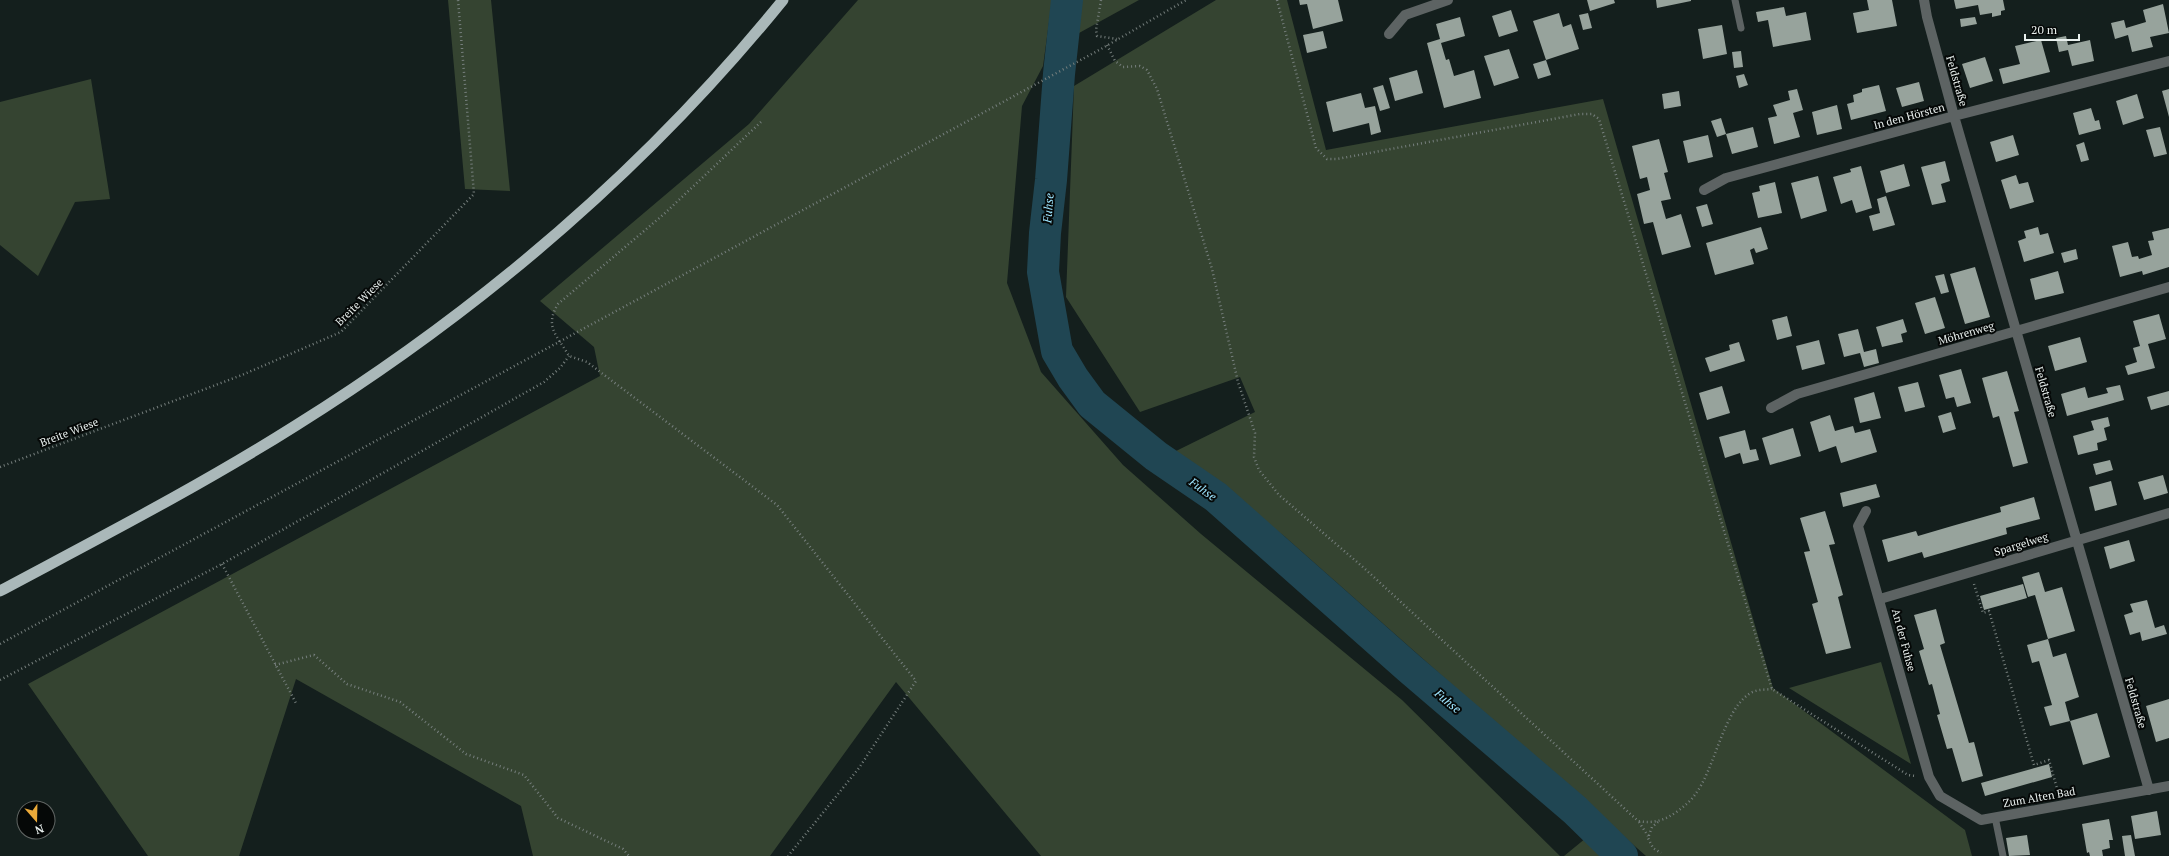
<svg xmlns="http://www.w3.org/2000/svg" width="2169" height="856" font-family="'PT Serif',serif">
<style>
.green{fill:#354431}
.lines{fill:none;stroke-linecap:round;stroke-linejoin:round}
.river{stroke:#204653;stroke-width:32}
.building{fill:#97a39c}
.path{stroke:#767f7d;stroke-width:2.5;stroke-dasharray:1 3;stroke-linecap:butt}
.service{stroke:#5d6363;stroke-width:7}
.minor{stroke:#5d6363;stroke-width:10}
.trunk{stroke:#aab8b9;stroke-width:11}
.labels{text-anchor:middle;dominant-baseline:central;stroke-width:4;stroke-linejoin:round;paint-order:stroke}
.street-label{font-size:11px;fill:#e9f0ee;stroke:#050807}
.water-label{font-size:12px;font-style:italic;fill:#9ee5ff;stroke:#050807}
</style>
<rect width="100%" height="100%" fill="#141f1d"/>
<path class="green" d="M 448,0 L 491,0 L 510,191 L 465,189 Z
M 858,0 L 1052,0 L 1043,66 L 1022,106 L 1007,283 L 1041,372 L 1123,465 L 1201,534 L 1402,700 L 1560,856 L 1041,856 L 896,682 L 770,856 L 533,856 L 521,806 L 296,679 L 239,856 L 148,856 L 28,684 L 600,376 L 594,347 L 540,301 L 749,124 Z
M 1075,0 L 1139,0 L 1070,38 Z
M 1216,0 L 1287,0 L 1326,150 L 1603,99 L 1773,688 L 1965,830 L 1972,856 L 1646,856 L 1284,536 L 1174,452 L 1255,412 L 1240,377 L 1140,412 L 1066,297 L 1074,86 Z
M 91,79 L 110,199 L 75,202 L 38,276 L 0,245 L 0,102 Z
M 1881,662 L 1911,764 L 1789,688 Z
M 1586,838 L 1604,856 L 1564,856 Z"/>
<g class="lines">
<path class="river" d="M 1067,0 L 1059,74 L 1051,180 L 1045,233 L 1043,272 L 1057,351 L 1073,378 L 1092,404 L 1156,456 L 1216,497 L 1409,668 L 1575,810 L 1622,856"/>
</g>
<path class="building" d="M 1299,0 L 1338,0 L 1343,21 L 1313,29 L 1307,4 L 1300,5 Z
M 1587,0 L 1614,0 L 1615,3 L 1590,11 Z
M 1656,0 L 1691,0 L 1691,1 L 1657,8 Z
M 1867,0 L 1892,0 L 1897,26 L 1857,33 L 1853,13 L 1869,10 Z
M 1954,0 L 2003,0 L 2005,10 L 2001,11 L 2001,15 L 1992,17 L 1992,13 L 1980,15 L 1978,5 L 1956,9 Z
M 2163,4 L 2169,33 L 2150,37 L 2153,47 L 2132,52 L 2128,35 L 2115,39 L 2111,23 L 2124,20 L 2126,28 L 2146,22 L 2143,10 Z
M 1784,7 L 1786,16 L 1806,12 L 1811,40 L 1773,47 L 1768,20 L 1758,22 L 1756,12 Z
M 1511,10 L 1518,31 L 1499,37 L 1492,16 Z
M 1559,13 L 1563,27 L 1571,24 L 1579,49 L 1546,60 L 1533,21 Z
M 1588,13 L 1592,28 L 1583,30 L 1579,15 Z
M 1460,17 L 1465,36 L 1441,43 L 1446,60 L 1449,59 L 1454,76 L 1474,70 L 1481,98 L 1444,108 L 1427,43 L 1440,39 L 1436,24 Z
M 1975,17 L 1977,24 L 1961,27 L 1960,19 Z
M 1722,25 L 1727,54 L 1703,59 L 1698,29 Z
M 1323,31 L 1327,48 L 1307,53 L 1303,35 Z
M 2066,36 L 2068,45 L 2090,40 L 2094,61 L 2072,66 L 2068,50 L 2059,52 L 2056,38 Z
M 2041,40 L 2050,72 L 2003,84 L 1999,69 L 2020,64 L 2015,46 Z
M 1509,49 L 1519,78 L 1494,86 L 1484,56 Z
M 1741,51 L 1743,67 L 1734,68 L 1732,52 Z
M 1985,57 L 1993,81 L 1970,88 L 1962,64 Z
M 1546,60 L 1551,75 L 1538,79 L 1533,64 Z
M 1417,70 L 1423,93 L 1395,101 L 1389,78 Z
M 1744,74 L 1748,85 L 1739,88 L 1736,76 Z
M 1919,82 L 1924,101 L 1902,107 L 1896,88 Z
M 1383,85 L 1390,108 L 1380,111 L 1373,88 Z
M 1879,85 L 1886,111 L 1851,120 L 1847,104 L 1854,102 L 1853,95 L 1862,92 L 1862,89 Z
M 1797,89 L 1803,110 L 1793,113 L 1800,137 L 1774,144 L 1768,118 L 1777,116 L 1773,105 L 1790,100 L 1788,91 Z
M 2169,89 L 2169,117 L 2162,91 Z
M 1679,91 L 1681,106 L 1664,109 L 1662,94 Z
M 1361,93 L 1365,108 L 1375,106 L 1381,132 L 1371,135 L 1369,123 L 1333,132 L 1326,102 Z
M 2137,94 L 2144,118 L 2123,125 L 2116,101 Z
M 1837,105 L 1842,129 L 1817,135 L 1812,112 Z
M 2091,108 L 2095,121 L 2099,120 L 2101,129 L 2079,135 L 2073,113 Z
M 1721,118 L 1726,134 L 1717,137 L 1711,121 Z
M 1753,127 L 1758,147 L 1732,154 L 1726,134 Z
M 2160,127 L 2167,154 L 2154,157 L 2146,130 Z
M 1708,135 L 1713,157 L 1688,163 L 1683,141 Z
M 2013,135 L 2019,155 L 1996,162 L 1990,142 Z
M 1659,139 L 1668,172 L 1664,173 L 1671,199 L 1661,201 L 1666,219 L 1681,214 L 1691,247 L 1662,255 L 1653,222 L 1644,224 L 1637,194 L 1650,190 L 1647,177 L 1640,179 L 1632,146 Z
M 2084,142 L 2089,160 L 2081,162 L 2076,145 Z
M 1945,161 L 1950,181 L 1941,184 L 1946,202 L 1932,205 L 1921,167 Z
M 1904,164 L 1910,186 L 1886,193 L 1880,171 Z
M 1861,166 L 1872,208 L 1856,213 L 1852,200 L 1841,204 L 1833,177 L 1851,172 L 1850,169 Z
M 2016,175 L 2019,184 L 2028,182 L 2034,202 L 2010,209 L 2001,180 Z
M 1818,176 L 1827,211 L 1801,219 L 1791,183 Z
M 1775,182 L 1782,213 L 1758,218 L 1752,193 L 1760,191 L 1759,186 Z
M 1886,196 L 1895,225 L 1873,231 L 1869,216 L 1880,213 L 1877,199 Z
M 1707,204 L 1713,224 L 1702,227 L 1696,207 Z
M 1761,227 L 1768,249 L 1756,253 L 1754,248 L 1750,250 L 1754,264 L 1715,275 L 1706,243 Z
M 2038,227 L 2040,235 L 2048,233 L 2054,253 L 2024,262 L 2018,241 L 2026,238 L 2024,231 Z
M 2169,228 L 2169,267 L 2143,275 L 2142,271 L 2120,277 L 2112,246 L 2128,242 L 2132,257 L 2138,256 L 2139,259 L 2152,255 L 2148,241 L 2154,240 L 2152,232 Z
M 2076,249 L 2078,259 L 2064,263 L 2061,253 Z
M 1975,267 L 1990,317 L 1965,324 L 1950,274 Z
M 2058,271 L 2064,293 L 2035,300 L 2030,279 Z
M 1944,274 L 1949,292 L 1941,294 L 1935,276 Z
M 1935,297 L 1945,328 L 1925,334 L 1915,303 Z
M 2159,314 L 2166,339 L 2148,344 L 2155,368 L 2128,375 L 2125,366 L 2137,362 L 2133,348 L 2140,346 L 2133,321 Z
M 1787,316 L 1792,336 L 1777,340 L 1772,320 Z
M 1903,319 L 1907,332 L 1901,334 L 1903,342 L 1882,347 L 1876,327 Z
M 1858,329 L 1864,352 L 1876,349 L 1879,363 L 1864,367 L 1860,353 L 1844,357 L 1838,334 Z
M 2080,337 L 2087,362 L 2055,371 L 2048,346 Z
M 1819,340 L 1825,364 L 1802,370 L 1796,346 Z
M 1739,342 L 1745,361 L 1710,372 L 1705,358 L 1730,350 L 1729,345 Z
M 1961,369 L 1971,403 L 1957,407 L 1954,397 L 1946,399 L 1939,375 Z
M 2007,371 L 2019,411 L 2014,412 L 2028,463 L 2013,467 L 1999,416 L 1993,418 L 1982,378 Z
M 1918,382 L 1925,407 L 1905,412 L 1898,387 Z
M 2120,385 L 2124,400 L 2067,416 L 2061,394 L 2085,387 L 2088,398 L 2108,393 L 2106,388 Z
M 1722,386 L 1730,413 L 1707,420 L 1699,393 Z
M 2169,391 L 2169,405 L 2151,410 L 2147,397 Z
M 1874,392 L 1881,418 L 1860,423 L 1854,398 Z
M 1951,412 L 1956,429 L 1943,433 L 1938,416 Z
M 1830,415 L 1835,431 L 1853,426 L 1855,433 L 1870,429 L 1877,452 L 1841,463 L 1836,446 L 1819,452 L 1810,422 Z
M 2108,417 L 2110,426 L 2104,428 L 2107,440 L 2097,443 L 2098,450 L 2078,455 L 2073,436 L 2094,430 L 2091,421 Z
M 1793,428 L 1801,456 L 1770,465 L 1762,438 Z
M 1745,430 L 1750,450 L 1756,449 L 1759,460 L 1743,464 L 1740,453 L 1725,458 L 1719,437 Z
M 2110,460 L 2113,470 L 2096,475 L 2093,464 Z
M 2163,475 L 2168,493 L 2144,500 L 2138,482 Z
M 2111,481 L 2117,505 L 2095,511 L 2089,487 Z
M 1876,484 L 1880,497 L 1843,507 L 1840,493 Z
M 2034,497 L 2040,519 L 2006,528 L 2007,534 L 1924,558 L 1922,552 L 1888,562 L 1882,540 L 1916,531 L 1918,536 L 1952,526 L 2001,512 L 2000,507 Z
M 1825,511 L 1835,544 L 1829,545 L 1843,595 L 1838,597 L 1851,648 L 1826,654 L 1812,604 L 1818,602 L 1804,552 L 1810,551 L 1800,518 Z
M 2129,540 L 2135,561 L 2110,569 L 2104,547 Z
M 2039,572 L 2045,592 L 2062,587 L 2075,631 L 2048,639 L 2035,595 L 2028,597 L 2022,577 Z
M 2023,584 L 2027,598 L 1984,610 L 1980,596 Z
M 2147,600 L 2155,628 L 2164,625 L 2167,634 L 2142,641 L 2140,632 L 2130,635 L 2124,615 L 2133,612 L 2130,604 Z
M 1936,609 L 1945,643 L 1940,645 L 1969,743 L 1974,742 L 1983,776 L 1962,782 L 1952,748 L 1947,749 L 1937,715 L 1940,714 L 1932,684 L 1929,685 L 1919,651 L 1924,649 L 1914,615 Z
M 2048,639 L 2053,657 L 2066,653 L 2079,697 L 2065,702 L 2070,721 L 2050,726 L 2044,707 L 2052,705 L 2039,661 L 2032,663 L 2027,645 Z
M 2169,699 L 2169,738 L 2156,742 L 2146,706 Z
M 2097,713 L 2110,757 L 2083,765 L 2070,721 Z
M 2049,764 L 2052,777 L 1985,796 L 1981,783 Z
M 2157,811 L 2161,835 L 2135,839 L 2131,816 Z
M 2109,819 L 2113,840 L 2109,840 L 2110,848 L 2102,850 L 2103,856 L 2090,856 L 2089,852 L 2087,853 L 2082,824 Z
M 2027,835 L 2030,855 L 2009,856 L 2006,838 Z
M 2131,835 L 2135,856 L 2125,856 L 2122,836 Z"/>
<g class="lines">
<path class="path" d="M 1101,0 L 1096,30 L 1097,36 L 1117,39
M 1277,0 L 1316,148 L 1327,159 L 1337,159 L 1580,114 L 1592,114 L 1599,119 L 1772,689 L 1908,775 L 1915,776
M 1107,45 L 1115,61 L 1123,67 L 1140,66 L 1147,70 L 1157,89 L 1212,269 L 1238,382 L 1255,433 L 1254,457 L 1259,470 L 1279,495 L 1364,568 L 1638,821 C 1654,824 1665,820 1678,811 C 1684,806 1690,802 1694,796 C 1715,770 1722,713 1749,694 C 1756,689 1764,690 1772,689
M 761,122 L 664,214 L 558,304 C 544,327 557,335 569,356 L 587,362 L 777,505 L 916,681 L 859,768 L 788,856
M 0,467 L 242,375 L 341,332 L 474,194 L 458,0
M 222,564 L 297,705
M 1974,584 L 1983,613 L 1989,611 L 2034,765 L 2049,760 L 2058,792
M 0,644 L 1101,49 L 1186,0
M 275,665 L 314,655 L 347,684 L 400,702 L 466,754 L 524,775 L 558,818 L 623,849 L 629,856
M 0,680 L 222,564 L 544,382 L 560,368 L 569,356
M 1639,822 L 1648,836
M 1658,822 L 1652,827 L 1648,838 L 1653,848 L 1661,853"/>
<path class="service" d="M 1735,0 L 1741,28
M 1995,817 L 2003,856"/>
<path class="minor" d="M 1924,0 L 1927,17 L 1954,116 L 2149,790
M 1389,34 L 1405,15 L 1448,0
M 1704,190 L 1726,178 L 1954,116 L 2169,61
M 1771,408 L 1797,394 L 2169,287
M 1866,511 L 1858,526 L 1929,777 L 1940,796 L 1981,820 L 2169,786
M 1880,599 L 2169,513"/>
<path class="trunk" d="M 0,591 C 99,538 200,486 295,426 C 479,311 646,169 783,0"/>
</g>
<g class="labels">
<g class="street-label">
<text transform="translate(1957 81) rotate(74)">Feldstraße</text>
<text transform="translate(1909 116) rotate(-15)">In den Hörsten</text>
<text transform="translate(359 302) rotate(-45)">Breite Wiese</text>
<text transform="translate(1966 333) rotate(-16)">Möhrenweg</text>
<text transform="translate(2046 392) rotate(74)">Feldstraße</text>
<text transform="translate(69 432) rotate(-21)">Breite Wiese</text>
<text transform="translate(2021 544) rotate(-17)">Spargelweg</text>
<text transform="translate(1904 640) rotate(75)">An der Fuhse</text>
<text transform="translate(2136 703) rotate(74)">Feldstraße</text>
<text transform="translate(2039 797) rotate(-10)">Zum Alten Bad</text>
</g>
<g class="water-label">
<text transform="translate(1048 208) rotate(-85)">Fuhse</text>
<text transform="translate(1203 489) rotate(35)">Fuhse</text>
<text transform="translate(1448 701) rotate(40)">Fuhse</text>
</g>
</g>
<g transform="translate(36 820) rotate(160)"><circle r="19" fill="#050807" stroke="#606563"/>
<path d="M0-3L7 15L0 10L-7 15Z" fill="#ebaa39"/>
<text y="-6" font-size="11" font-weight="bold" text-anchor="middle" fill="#e9f0ee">N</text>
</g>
<path d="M2025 34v6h54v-6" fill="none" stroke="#e9f0ee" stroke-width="2"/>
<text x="2031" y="34" font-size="12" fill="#e9f0ee" stroke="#050807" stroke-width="3" paint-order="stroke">20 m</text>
</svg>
